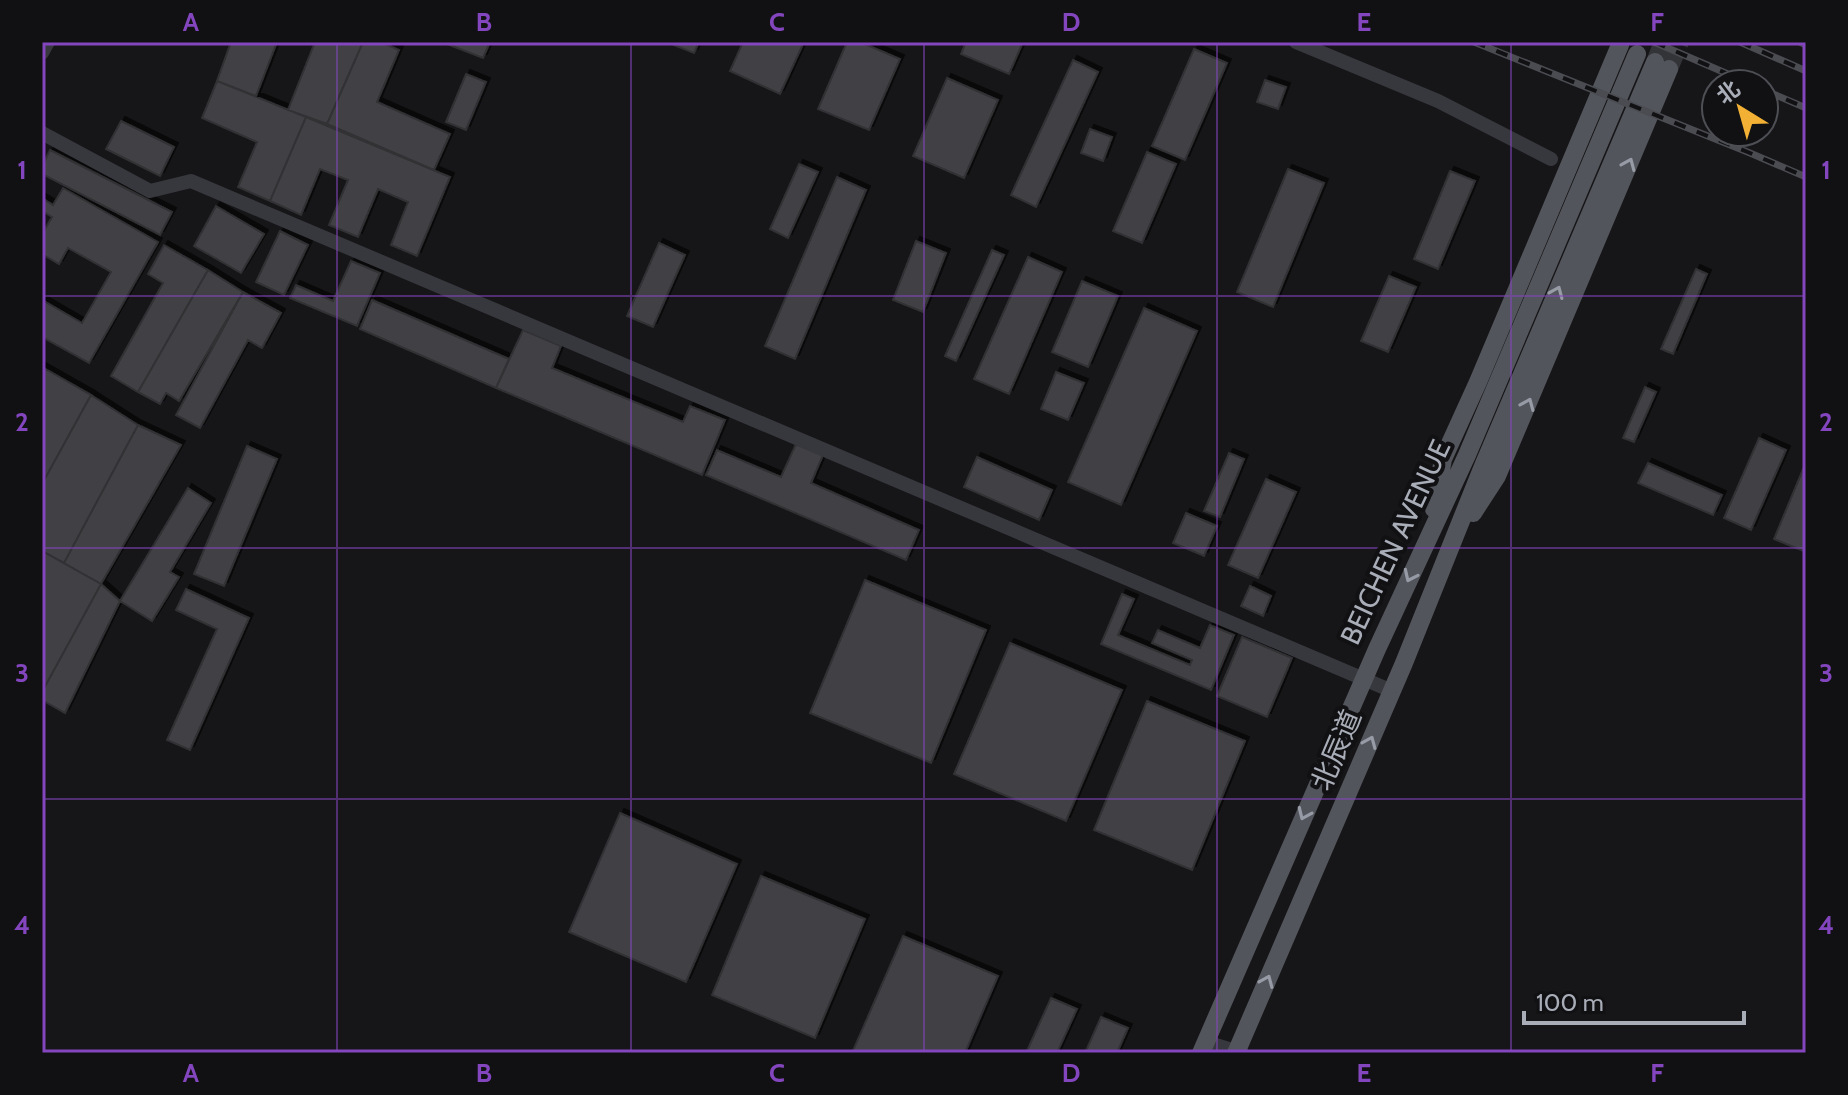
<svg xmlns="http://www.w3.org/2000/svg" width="1848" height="1095" font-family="Cabin,'Noto Sans SC',sans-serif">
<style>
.building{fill:#404145;stroke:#303034;stroke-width:2;filter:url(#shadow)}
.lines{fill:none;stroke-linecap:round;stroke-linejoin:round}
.major-tunnel{stroke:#333438;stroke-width:18;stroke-dasharray:18 9;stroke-linecap:butt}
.minor{stroke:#37383d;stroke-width:14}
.major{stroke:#53555c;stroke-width:18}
.rail-casing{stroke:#4a4c52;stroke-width:7}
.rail{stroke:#111113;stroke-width:4;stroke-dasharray:12;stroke-linecap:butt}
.oneway{stroke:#979ba6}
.grid{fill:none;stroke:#8446be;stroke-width:2;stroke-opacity:0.55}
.labels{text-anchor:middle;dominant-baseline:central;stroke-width:8;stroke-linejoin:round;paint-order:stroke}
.street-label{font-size:28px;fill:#a8adb8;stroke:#111113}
.neatline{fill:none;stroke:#8446be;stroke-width:3}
.grid-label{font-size:26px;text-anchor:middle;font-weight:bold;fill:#8446be}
</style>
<defs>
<filter id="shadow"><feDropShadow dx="4" dy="-4" stdDeviation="0" flood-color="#0009"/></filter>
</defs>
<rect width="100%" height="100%" fill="#161618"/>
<path class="building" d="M 231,42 L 277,42 L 256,96 L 217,81 Z
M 315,42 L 363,42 L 327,124 L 288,110 Z
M 363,42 L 381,42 L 399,50 L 377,102 L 450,134 L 434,170 L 327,124 Z
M 442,42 L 490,42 L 483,58 Z
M 676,42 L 699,42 L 694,53 L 674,45 Z
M 743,42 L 804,42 L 780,94 L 730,71 Z
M 847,42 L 860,42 L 900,59 L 869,130 L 818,109 Z
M 966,42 L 1023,42 L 1009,74 L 961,54 Z
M 1194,49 L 1227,63 L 1185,160 L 1152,146 Z
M 1073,60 L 1098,72 L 1036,207 L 1011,195 Z
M 466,74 L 486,82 L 466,130 L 446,122 Z
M 947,78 L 998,100 L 964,178 L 913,156 Z
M 1265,80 L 1286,87 L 1278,109 L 1257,102 Z
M 217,81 L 306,117 L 270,201 L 238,187 L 257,142 L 202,118 Z
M 306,117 L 450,177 L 417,256 L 391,245 L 408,202 L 378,189 L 358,237 L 329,225 L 348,180 L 320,169 L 301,215 L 270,201 Z
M 121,121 L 174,147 L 160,176 L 106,149 Z
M 1090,129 L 1112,137 L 1103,161 L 1081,153 Z
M 50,150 L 172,212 L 160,235 L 42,174 L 42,166 Z
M 1147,152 L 1176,164 L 1142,243 L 1113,231 Z
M 799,164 L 818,172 L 788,238 L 770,229 Z
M 1288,169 L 1324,183 L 1273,307 L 1237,292 Z
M 1450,171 L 1475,181 L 1438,269 L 1414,259 Z
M 837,177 L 866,190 L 795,359 L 765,346 Z
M 63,188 L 158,242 L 89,363 L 42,337 L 42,300 L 82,323 L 111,272 L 68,248 L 59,264 L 42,254 L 42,234 L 52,217 L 42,211 L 42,198 L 53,205 Z
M 216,206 L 264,234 L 241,273 L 194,246 Z
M 280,231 L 308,245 L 284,295 L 256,282 Z
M 916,241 L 946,253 L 923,312 L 893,300 Z
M 659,243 L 685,255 L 653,327 L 627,316 Z
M 164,245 L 208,270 L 138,392 L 111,376 L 163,283 L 148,274 Z
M 992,250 L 1004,255 L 956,361 L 945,356 Z
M 1028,257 L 1062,272 L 1009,394 L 974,379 Z
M 351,261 L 380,273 L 357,326 L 290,298 L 296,285 L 333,301 Z
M 1696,269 L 1707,274 L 1673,354 L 1661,349 Z
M 208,270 L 243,292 L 179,401 L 166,393 L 160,404 L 138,392 Z
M 1389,276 L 1416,287 L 1388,352 L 1361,341 Z
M 1082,281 L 1118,296 L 1088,367 L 1052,352 Z
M 243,292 L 281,313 L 262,348 L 248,340 L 200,428 L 176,415 Z
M 372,300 L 509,359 L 496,388 L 360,329 Z
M 1144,308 L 1197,331 L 1121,505 L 1068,482 Z
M 523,330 L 561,346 L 552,368 L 683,422 L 690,406 L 725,420 L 702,475 L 496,388 Z
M 42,367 L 91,395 L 42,484 Z
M 1056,372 L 1084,383 L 1068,420 L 1041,409 Z
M 1645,387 L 1656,392 L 1634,442 L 1623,438 Z
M 91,395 L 138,425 L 64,563 L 42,551 L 42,484 Z
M 138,425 L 181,445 L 101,584 L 64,563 Z
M 1759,438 L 1786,450 L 1751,530 L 1724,518 Z
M 796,444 L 823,455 L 811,483 L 919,530 L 906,560 L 706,475 L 717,450 L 781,477 Z
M 247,446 L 277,459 L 224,586 L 194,574 Z
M 1229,453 L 1244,459 L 1220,517 L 1204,511 Z
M 977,457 L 1052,490 L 1039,520 L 964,487 Z
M 1806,462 L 1806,552 L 1774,539 Z
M 1648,463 L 1722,495 L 1713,515 L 1638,483 Z
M 1266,479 L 1296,492 L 1258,578 L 1228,565 Z
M 188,488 L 211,503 L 170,572 L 179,577 L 152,621 L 120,601 Z
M 1186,513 L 1217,526 L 1204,556 L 1173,543 Z
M 42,551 L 101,584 L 42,692 Z
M 865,580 L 986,630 L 931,763 L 810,713 Z
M 101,584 L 120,601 L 65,713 L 42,700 L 42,692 Z
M 1250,586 L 1271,596 L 1263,616 L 1241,606 Z
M 186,589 L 249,618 L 190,750 L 167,740 L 217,629 L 176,610 Z
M 1122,594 L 1134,599 L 1118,635 L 1190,665 L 1192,660 L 1152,643 L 1158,630 L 1200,648 L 1210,625 L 1234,635 L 1211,690 L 1101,644 Z
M 1242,637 L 1292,658 L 1267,717 L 1217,696 Z
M 1010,643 L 1122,690 L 1066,821 L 954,774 Z
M 1147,701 L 1245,741 L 1192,870 L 1094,830 Z
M 620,813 L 737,864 L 686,982 L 569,932 Z
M 761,876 L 865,919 L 815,1038 L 712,995 Z
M 903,936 L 998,976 L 965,1053 L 852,1053 Z
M 1051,998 L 1077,1009 L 1057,1053 L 1026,1053 Z
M 1101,1017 L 1128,1028 L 1117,1053 L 1085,1053 Z"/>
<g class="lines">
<path class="major-tunnel" d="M 1655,62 L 1663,42
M 1669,69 L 1680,42"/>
<path class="minor" d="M 1296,42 L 1438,101 L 1551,159
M 42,53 L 48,42
M 42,133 L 150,191 L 191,181 L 1392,691
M 1206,1042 L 1242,1053"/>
<path class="major" d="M 1434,509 L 1443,459 L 1478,382 L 1620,45
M 1473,513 L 1497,476 L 1669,69
M 1201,1053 L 1377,649 L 1467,455 L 1637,54
M 1236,1053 L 1404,663 L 1483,466 L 1655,62"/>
<defs>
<path id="rail" d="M 1474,42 L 1750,153 L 1806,177
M 1654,42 L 1751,84
M 1740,42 L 1806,71
M 1800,42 L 1806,45
M 1764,90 L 1806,108"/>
</defs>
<use href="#rail" class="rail-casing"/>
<use href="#rail" class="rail"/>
</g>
<defs><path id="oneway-chevron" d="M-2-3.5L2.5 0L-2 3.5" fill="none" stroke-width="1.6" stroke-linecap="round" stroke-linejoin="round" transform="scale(2)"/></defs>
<g class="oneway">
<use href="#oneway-chevron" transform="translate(1629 164) rotate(-67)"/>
<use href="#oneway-chevron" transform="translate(1557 292) rotate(-67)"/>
<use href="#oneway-chevron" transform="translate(1528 404) rotate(-67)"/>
<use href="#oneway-chevron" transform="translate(1410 576) rotate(115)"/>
<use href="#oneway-chevron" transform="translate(1370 742) rotate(-67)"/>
<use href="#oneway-chevron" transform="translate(1304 814) rotate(114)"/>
<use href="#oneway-chevron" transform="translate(1267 981) rotate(-67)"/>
</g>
<path class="grid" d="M 337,42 L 337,1053M 631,42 L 631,1053M 924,42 L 924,1053M 1217,42 L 1217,1053M 1511,42 L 1511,1053M 42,296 L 1806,296M 42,548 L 1806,548M 42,799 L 1806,799"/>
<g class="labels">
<g class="street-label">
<text transform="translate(1395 542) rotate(-65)">BEICHEN AVENUE</text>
<text transform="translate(1336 750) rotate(-67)">北辰道</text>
</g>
</g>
<rect width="1848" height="1095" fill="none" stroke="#111113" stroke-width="88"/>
<g transform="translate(1740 108) rotate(323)"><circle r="38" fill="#111113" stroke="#4d4f55" stroke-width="2"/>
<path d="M0-6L14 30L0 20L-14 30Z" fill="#f2b134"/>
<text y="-12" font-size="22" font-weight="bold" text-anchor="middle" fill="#a8adb8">北</text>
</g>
<path d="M1524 1011v12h220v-12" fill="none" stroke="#a8adb8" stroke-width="4"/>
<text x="1536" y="1011" font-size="24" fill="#a8adb8" stroke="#111113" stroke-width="6" paint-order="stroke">100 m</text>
<rect x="44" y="44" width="1760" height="1007" class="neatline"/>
<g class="grid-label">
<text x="191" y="31">A</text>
<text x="484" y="31">B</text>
<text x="777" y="31">C</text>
<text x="1071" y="31">D</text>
<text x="1364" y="31">E</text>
<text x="1657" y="31">F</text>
<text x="22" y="179">1</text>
<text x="1826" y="179">1</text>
<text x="22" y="431">2</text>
<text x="1826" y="431">2</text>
<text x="22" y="682">3</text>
<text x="1826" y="682">3</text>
<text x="22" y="934">4</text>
<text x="1826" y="934">4</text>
<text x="191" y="1082">A</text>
<text x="484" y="1082">B</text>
<text x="777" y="1082">C</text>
<text x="1071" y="1082">D</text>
<text x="1364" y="1082">E</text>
<text x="1657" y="1082">F</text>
</g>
</svg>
